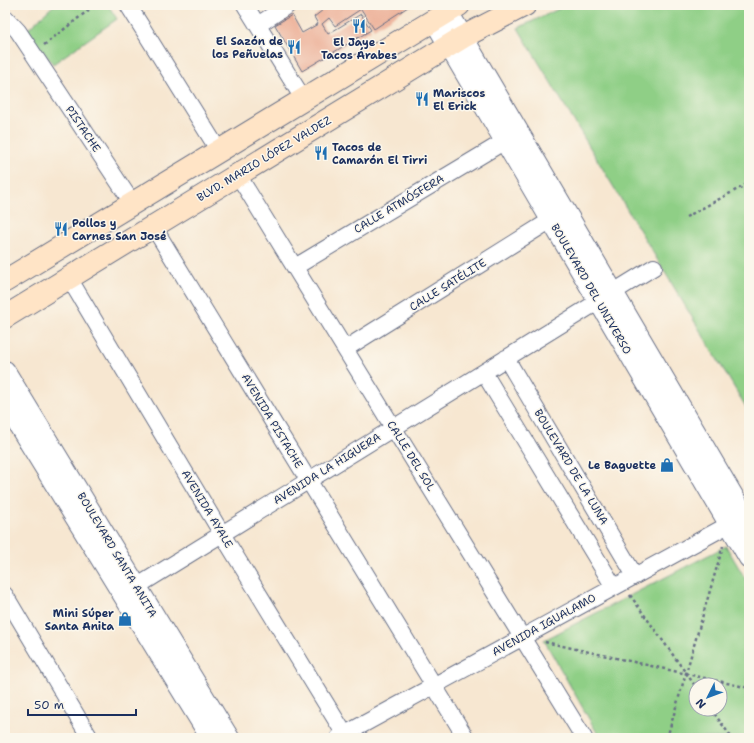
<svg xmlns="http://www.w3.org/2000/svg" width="754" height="743" font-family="'Shantell Sans',sans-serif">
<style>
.green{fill:#8fcf86;stroke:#557f72;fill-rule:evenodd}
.building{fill:#ecad94}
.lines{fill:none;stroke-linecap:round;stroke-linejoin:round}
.minor-casing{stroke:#686f86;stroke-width:18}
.tertiary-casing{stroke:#686f86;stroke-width:22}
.secondary-casing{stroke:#686f86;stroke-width:24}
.path{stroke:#686f86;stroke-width:2.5;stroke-dasharray:3 3;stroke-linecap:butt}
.minor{stroke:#fff;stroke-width:16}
.tertiary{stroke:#fff;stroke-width:20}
.secondary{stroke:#ffe4c6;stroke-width:22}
.labels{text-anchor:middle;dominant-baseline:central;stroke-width:3;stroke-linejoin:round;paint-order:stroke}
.poi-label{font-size:11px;font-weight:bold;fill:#1b2f5e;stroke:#fbf7ec;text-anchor:end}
.street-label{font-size:11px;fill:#1b2f5e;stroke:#fbf7ec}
</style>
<rect width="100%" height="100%" fill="#fbf7ec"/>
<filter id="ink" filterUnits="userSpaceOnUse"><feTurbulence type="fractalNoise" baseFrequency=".025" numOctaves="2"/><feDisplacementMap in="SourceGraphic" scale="8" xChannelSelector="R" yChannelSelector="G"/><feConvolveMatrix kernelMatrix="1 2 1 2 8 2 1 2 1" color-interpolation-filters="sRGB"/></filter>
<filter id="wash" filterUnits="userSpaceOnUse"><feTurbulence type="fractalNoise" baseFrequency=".012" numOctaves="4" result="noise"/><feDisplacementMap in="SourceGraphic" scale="16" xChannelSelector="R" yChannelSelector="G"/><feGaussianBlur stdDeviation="0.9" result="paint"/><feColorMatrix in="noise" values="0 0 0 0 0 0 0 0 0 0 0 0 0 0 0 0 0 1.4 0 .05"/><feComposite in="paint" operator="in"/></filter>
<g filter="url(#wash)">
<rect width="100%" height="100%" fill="#f7e7d1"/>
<path class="green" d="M 54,5 L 108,5 L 117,19 L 53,64 L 26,31 Z
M 567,5 L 749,5 L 749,412 L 518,28 Z
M 726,546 L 749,585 L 749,738 L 600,738 L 544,640 ZM 696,685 L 720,685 L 720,709 L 696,709 Z"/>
<g id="blocks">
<path class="building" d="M 320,5 L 411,5 L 374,29 L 361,9 L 335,26 L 329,18 L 322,24 L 328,34 L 361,14 L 371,30 L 302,71 L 275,25 L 292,15 L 302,33 L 318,24 L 314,17 L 323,10 Z"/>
</g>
</g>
<g filter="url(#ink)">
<use href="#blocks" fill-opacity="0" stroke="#686f86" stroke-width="1"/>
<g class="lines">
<defs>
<path id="minor" d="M 128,5 L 219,151
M 245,5 L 304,100
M 5,17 L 18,31 L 133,204
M 258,25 L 288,5
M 238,175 L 584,738
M 153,226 L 466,738
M 295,267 L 505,141 L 514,134
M 69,278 L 222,534 L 347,738
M 345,349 L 551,220
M 506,358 L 635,576
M 484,373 L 614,587
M 128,592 L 654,267
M 5,595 L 90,738
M 338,738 L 739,519"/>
<path id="tertiary" d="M 448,12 L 749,523
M 434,20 L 749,558
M 5,371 L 229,738
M 5,403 L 211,738"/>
<path id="secondary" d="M 5,281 L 459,5
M 5,317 L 463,37 L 525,5"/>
</defs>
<use href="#minor" class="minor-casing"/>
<use href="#tertiary" class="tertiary-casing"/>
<use href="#secondary" class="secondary-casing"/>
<path class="path" d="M 44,45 L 95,5
M 686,217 L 749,183
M 630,595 L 696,687
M 545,642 L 749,688
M 711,709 L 732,738
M 667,738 L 723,546"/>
<use href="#minor" class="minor"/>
<use href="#tertiary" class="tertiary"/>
<use href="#secondary" class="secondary"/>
</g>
</g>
<defs>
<symbol id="restaurant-bare" viewBox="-9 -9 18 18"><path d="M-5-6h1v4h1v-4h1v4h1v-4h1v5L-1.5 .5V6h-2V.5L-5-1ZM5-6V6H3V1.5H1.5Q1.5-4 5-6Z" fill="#1f6fb2" stroke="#fbf7ec" stroke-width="2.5" paint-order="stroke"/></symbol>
<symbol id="shop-bare" viewBox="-9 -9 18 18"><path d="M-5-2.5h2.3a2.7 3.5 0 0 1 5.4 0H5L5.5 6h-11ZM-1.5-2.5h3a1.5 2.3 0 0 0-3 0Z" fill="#1f6fb2" stroke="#fbf7ec" stroke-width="2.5" paint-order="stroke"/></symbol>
</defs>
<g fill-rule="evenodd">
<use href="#restaurant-bare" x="349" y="16" width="20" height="20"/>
<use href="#restaurant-bare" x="284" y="37" width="20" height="20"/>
<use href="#restaurant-bare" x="412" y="89" width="20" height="20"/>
<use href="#restaurant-bare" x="311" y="143" width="20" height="20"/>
<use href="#restaurant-bare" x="51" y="219" width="20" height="20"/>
<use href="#shop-bare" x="657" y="455" width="20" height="20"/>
<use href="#shop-bare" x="115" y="609" width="20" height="20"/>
</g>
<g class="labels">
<g class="poi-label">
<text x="283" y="41">El Sazón de<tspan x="283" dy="13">los Peñuelas</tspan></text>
<text x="359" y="42" text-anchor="middle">El Jaye -<tspan x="359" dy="13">Tacos Árabes</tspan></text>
<text x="433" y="93" text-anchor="start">Mariscos<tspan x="433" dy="13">El Erick</tspan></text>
<text x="332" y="147" text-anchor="start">Tacos de<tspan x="332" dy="13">Camarón El Tirri</tspan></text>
<text x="72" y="223" text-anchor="start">Pollos y<tspan x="72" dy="13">Carnes San José</tspan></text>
<text x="656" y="465">Le Baguette</text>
<text x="114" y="613">Mini Súper<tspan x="114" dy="13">Santa Anita</tspan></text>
</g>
<g class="street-label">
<text transform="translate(83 129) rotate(56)">PISTACHE</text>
<text transform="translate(264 159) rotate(-31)">BLVD. MARIO LÓPEZ VALDEZ</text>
<text transform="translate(399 204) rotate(-31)">CALLE ATMÓSFERA</text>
<text transform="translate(448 285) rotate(-32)">CALLE SATÉLITE</text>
<text transform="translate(591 289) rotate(60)">BOULEVARD DEL UNIVERSO</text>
<text transform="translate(272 421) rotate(59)">AVENIDA PISTACHE</text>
<text transform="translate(411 456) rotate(58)">CALLE DEL SOL</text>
<text transform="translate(571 467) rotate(59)">BOULEVARD DE LA LUNA</text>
<text transform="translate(327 469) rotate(-32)">AVENIDA LA HIGUERA</text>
<text transform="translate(207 509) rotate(59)">AVENIDA AYALE</text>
<text transform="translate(117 555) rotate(59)">BOULEVARD SANTA ANITA</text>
<text transform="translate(544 625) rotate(-29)">AVENIDA IGUALAMO</text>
</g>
</g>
<rect width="754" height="743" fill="none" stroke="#fbf7ec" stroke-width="20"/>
<g transform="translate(708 697) rotate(228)"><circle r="19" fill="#fbf7ec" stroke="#a1a7b3"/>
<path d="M0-3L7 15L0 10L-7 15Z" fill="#1f6fb2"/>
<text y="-6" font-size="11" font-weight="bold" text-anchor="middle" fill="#1b2f5e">N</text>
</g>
<path d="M28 709v6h108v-6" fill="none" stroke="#1b2f5e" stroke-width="2"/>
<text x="34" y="709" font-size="12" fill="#1b2f5e" stroke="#fbf7ec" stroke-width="3" paint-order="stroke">50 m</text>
</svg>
